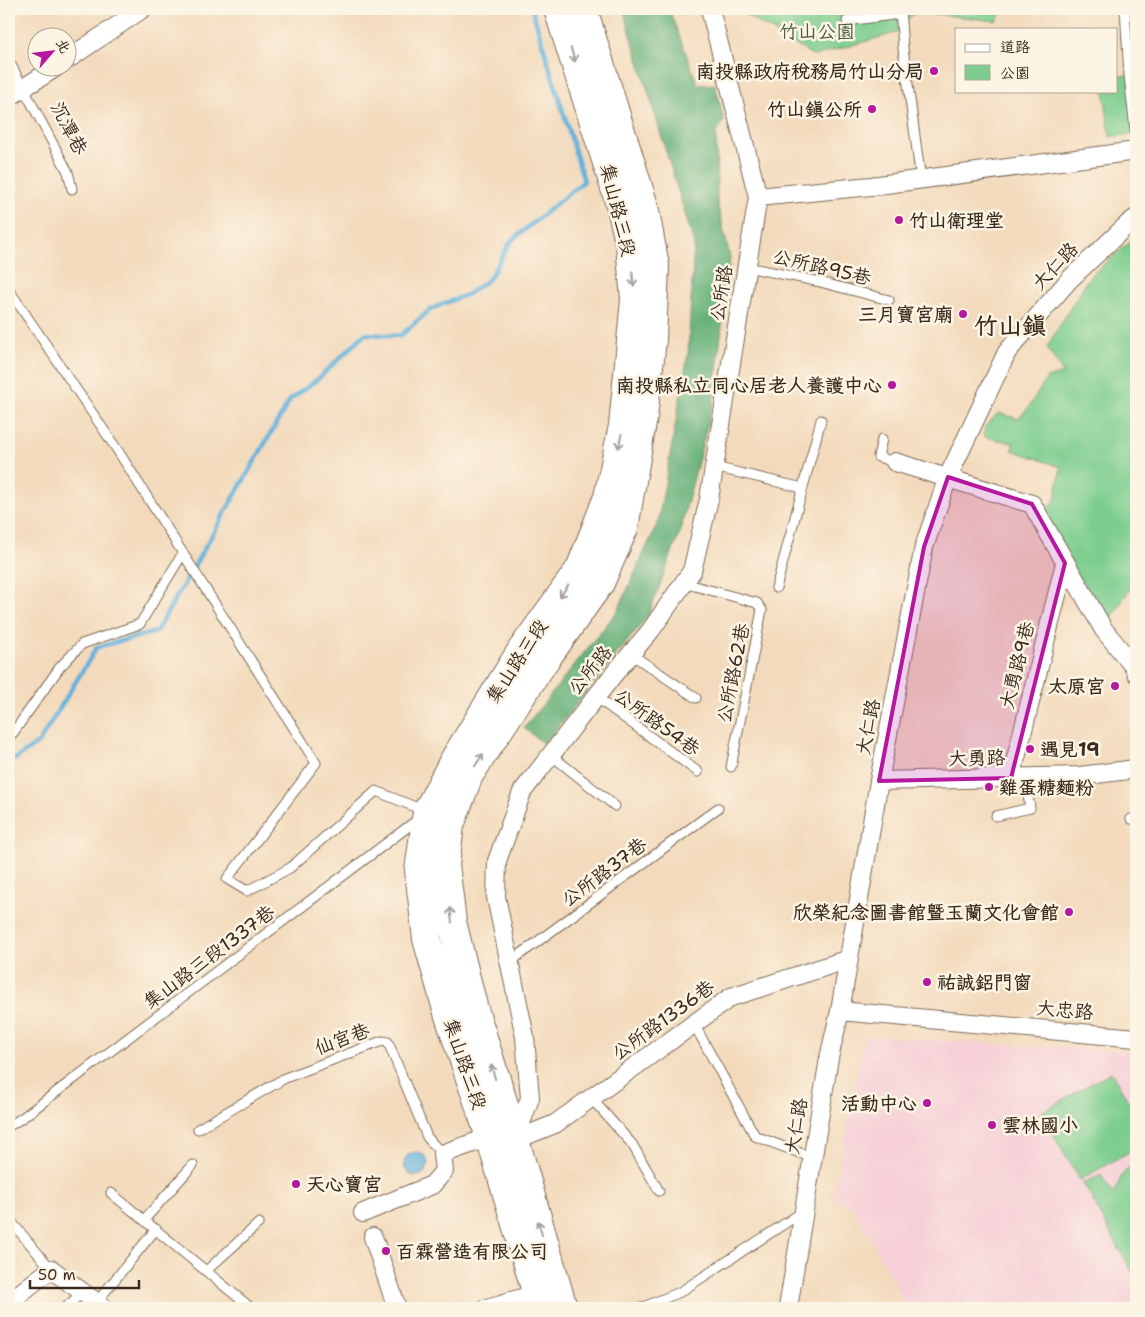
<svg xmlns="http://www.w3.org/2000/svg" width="1145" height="1317" font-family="'Shantell Sans','LXGW WenKai TC',sans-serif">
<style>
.built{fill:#f6cfd7}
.green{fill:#7ccd8e;stroke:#5c7c56}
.forest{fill:#65b079;stroke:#506d4c}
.water{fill:#62b1dc;stroke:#4e6e7d}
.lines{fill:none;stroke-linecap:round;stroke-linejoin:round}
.stream{stroke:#62b1dc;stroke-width:4.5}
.lane-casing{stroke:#7b6855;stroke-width:11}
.street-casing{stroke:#7b6855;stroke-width:20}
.primary-casing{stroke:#7b6855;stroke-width:30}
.lane{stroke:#fff;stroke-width:9}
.street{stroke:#fff;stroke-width:18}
.primary{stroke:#fff;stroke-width:28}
.oneway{stroke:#a79f9a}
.marked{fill:#b5179e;fill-opacity:0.2;stroke:#b5179e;stroke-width:4;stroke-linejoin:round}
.poi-dot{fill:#b5179e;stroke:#fcf5e5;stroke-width:2}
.labels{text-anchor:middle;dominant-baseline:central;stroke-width:5;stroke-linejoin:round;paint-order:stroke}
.park-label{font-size:19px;fill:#4e5b40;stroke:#fcf5e5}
.poi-label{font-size:19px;font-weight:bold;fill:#3b2a1e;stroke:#fcf5e5;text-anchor:end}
.street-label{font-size:19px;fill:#3b2a1e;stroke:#fcf5e5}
.district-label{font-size:24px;font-weight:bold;fill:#3b2a1e;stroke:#fcf5e5}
</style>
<rect width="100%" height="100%" fill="#fcf5e5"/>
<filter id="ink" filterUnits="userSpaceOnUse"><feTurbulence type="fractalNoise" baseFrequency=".02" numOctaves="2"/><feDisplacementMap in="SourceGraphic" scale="10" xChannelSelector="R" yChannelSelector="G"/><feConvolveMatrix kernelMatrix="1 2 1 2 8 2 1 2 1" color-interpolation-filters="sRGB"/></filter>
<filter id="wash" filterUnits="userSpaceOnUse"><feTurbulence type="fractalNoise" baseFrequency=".0096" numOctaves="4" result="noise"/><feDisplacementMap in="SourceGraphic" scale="20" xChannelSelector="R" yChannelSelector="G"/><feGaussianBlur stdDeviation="1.12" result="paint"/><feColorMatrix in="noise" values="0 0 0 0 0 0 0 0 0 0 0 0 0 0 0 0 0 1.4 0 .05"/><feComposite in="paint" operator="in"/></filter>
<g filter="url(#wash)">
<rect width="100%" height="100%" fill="#f3dabc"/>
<path class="built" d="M 865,1036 L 1136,1052 L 1136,1308 L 908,1308 L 853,1207 L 833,1199 Z"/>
<path class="green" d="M 739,9 L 1004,9 L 996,21 L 918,12 L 907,19 L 899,32 L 814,56 L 746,15 Z
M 1129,75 L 1135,134 L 1110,137 L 1104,91 L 1116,91 L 1116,76 Z
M 1136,237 L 1136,579 L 1104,630 L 1043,516 L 1055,500 L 1061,467 L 1012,450 L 1013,443 L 985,437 L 984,428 L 998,413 L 1018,419 L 1028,408 L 1047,378 L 1063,373 L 1047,347 L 1089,277 Z
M 1111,1072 L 1132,1108 L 1136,1106 L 1136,1148 L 1080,1180 L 1040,1113 Z
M 1136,1160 L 1136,1279 L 1083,1183 L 1101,1175 L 1114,1195 L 1122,1175 Z"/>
<path class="forest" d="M 623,9 L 669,9 L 698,85 L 715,84 L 724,121 L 716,133 L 717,202 L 730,257 L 713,404 L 679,535 L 648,616 L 544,744 L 524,728 L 618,610 L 658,522 L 688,354 L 694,244 Z"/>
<path class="water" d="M404 1164a12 12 0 1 1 24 0a12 12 0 1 1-24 0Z"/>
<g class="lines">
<path class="stream" d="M 9,761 L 14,760 L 39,742 L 97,647 L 156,632 L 290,400 L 319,378 L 365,334 L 400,336 L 431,309 L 468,294 L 489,279 L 511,241 L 584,181 L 532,9"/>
</g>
</g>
<g filter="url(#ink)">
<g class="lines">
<defs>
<path id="lane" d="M 900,9 L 903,48 L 921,180
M 1125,9 L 1129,75 L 1136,139
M 847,21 L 900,14
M 9,61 L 68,172 L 72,189
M 747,267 L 816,281 L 889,300
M 9,290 L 118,451 L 316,763 L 227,879 L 247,891 L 290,868 L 376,791 L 425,811
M 882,439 L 878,457 L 895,462
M 714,467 L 803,488
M 684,583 L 757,603 L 762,610 L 731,767
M 776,588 L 821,420
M 631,654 L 696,698
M 596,697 L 698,772
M 9,736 L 13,733 L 60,667 L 82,644 L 140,624 L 183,553
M 551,755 L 615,806
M 996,816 L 1030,808 L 1025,778
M 1131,819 L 1136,819
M 510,962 L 718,808
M 694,1024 L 755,1136 L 813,1158
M 591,1098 L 632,1144 L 659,1191
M 9,1126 L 22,1118 L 421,817
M 198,1129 L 285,1078 L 382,1041 L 388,1042 L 427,1137 L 442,1154
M 111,1193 L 251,1308
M 9,1219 L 51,1269
M 144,1220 L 193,1165
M 206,1271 L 259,1223
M 96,1303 L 156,1229
M 65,1308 L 83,1292
M 641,1308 L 680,1292 L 804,1211"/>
<path id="street" d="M 68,59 L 142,9
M 9,97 L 55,68
M 758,197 L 871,186 L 1136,151
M 895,462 L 1032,504 L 1104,630 L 1134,667 L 1136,673
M 1011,778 L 1065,563
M 879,781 L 1080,776 L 1136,769
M 840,1011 L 1136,1038
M 515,1140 L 555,1124 L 731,997 L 849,959
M 363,1213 L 432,1185 L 444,1171 L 442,1154 L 490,1137 L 515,1140 L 530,1098 L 525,1037 L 496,897 L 497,861 L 522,792 L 613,675 L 651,630 L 692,571 L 709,499 L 758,197 L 710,9
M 373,1237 L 397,1308
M 9,1302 L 51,1269 L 104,1308
M 487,1308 L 536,1294
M 788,1308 L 829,1058 L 840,1011 L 879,781 L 924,547 L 948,477 L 1007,352 L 1069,280 L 1129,223 L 1136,218"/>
<path id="primary" d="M 541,1308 L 490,1137 L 448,1013 L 427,939 L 419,871 L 427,812 L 454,760 L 521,651 L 580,569 L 608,497 L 623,426 L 635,299 L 630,245 L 620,204 L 558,9
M 563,1308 L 515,1140 L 473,1006 L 452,922 L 445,865 L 450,825 L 469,775 L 543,663 L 600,583 L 624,528 L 643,417 L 652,340 L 655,266 L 644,206 L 583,9"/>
</defs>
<use href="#lane" class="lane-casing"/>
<use href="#street" class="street-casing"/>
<use href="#primary" class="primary-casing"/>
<use href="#lane" class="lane"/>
<use href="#street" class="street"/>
<use href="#primary" class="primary"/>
</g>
<defs><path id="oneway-shaft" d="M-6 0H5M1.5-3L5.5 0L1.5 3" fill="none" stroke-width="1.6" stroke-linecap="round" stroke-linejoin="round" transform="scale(1.25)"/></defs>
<g class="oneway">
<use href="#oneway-shaft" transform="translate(573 55) rotate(72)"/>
<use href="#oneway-shaft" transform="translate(633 279) rotate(85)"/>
<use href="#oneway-shaft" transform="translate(620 441) rotate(102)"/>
<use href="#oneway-shaft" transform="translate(564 591) rotate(125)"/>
<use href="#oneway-shaft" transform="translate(479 760) rotate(-57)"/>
<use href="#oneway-shaft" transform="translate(451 915) rotate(-97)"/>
<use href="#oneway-shaft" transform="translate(493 1072) rotate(-107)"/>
<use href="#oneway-shaft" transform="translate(540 1228) rotate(-106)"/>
</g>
</g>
<path class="marked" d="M 948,477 L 1032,504 L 1065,563 L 1011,778 L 879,781 L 924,547 Z"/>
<g class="poi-dot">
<circle cx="934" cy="71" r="5"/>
<circle cx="872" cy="109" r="5"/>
<circle cx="899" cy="220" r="5"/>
<circle cx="963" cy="314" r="5"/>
<circle cx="892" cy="385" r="5"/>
<circle cx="1115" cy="686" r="5"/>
<circle cx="1030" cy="749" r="5"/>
<circle cx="989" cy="787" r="5"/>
<circle cx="1069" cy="912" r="5"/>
<circle cx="927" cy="982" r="5"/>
<circle cx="927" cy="1103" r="5"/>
<circle cx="992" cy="1125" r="5"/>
<circle cx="296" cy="1184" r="5"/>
<circle cx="386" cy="1251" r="5"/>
</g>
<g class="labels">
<g class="park-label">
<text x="817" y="31">竹山公園</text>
</g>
<g class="poi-label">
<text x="924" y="71">南投縣政府稅務局竹山分局</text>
<text x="862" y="109">竹山鎮公所</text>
<text x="909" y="220" text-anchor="start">竹山衛理堂</text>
<text x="953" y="314">三月寶宮廟</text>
<text x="882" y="385">南投縣私立同心居老人養護中心</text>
<text x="1105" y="686">太原宮</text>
<text x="1040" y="749" text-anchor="start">遇見19</text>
<text x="999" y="787" text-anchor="start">雞蛋糖麵粉</text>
<text x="1059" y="912">欣榮紀念圖書館暨玉蘭文化會館</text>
<text x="937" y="982" text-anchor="start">祐誠鋁門窗</text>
<text x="917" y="1103">活動中心</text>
<text x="1002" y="1125" text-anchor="start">雲林國小</text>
<text x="306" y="1184" text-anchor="start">天心寶宮</text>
<text x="396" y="1251" text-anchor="start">百霖營造有限公司</text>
</g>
<g class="street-label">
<text transform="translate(69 128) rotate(62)">沉潭巷</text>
<text transform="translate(618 210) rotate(76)">集山路三段</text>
<text transform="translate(1055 266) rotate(-47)">大仁路</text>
<text transform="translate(822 267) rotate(13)">公所路95巷</text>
<text transform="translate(721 293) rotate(-81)">公所路</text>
<text transform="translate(517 661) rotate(-57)">集山路三段</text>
<text transform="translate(1017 665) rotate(-76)">大勇路9巷</text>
<text transform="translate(590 670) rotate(-51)">公所路</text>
<text transform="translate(733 673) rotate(-79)">公所路62巷</text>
<text transform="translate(657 722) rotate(36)">公所路54巷</text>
<text transform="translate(868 727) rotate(-79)">大仁路</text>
<text transform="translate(977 758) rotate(-1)">大勇路</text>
<text transform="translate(604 872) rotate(-37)">公所路37巷</text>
<text transform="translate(209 957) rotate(-37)">集山路三段1337巷</text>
<text transform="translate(1065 1010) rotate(5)">大忠路</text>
<text transform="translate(663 1020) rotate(-36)">公所路1336巷</text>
<text transform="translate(342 1039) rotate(-20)">仙宮巷</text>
<text transform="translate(465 1064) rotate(71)">集山路三段</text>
<text transform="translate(796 1126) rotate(-81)">大仁路</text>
</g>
<g class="district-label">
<text x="1010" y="326">竹山鎮</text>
</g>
</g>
<rect width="1145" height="1317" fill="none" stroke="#fcf5e5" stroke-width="30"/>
<rect x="955" y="28" width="162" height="65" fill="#fcf5e5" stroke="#afa495"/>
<rect x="965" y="44" width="25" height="8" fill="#ffffff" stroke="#afa495"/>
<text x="1000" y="52" font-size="15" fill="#3b2a1e">道路</text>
<rect x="965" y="65" width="25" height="15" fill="#7ccd8e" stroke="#afa495"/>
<text x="1000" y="78" font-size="15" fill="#3b2a1e">公園</text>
<g transform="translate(52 52) rotate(62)"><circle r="24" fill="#fcf5e5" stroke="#afa495"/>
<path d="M0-4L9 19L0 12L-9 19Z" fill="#b5179e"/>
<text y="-8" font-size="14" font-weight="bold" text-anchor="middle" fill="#3b2a1e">北</text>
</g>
<path d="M30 1280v8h109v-8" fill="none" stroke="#3b2a1e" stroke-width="2.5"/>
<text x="38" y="1280" font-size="15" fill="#3b2a1e" stroke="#fcf5e5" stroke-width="4" paint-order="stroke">50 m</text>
</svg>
